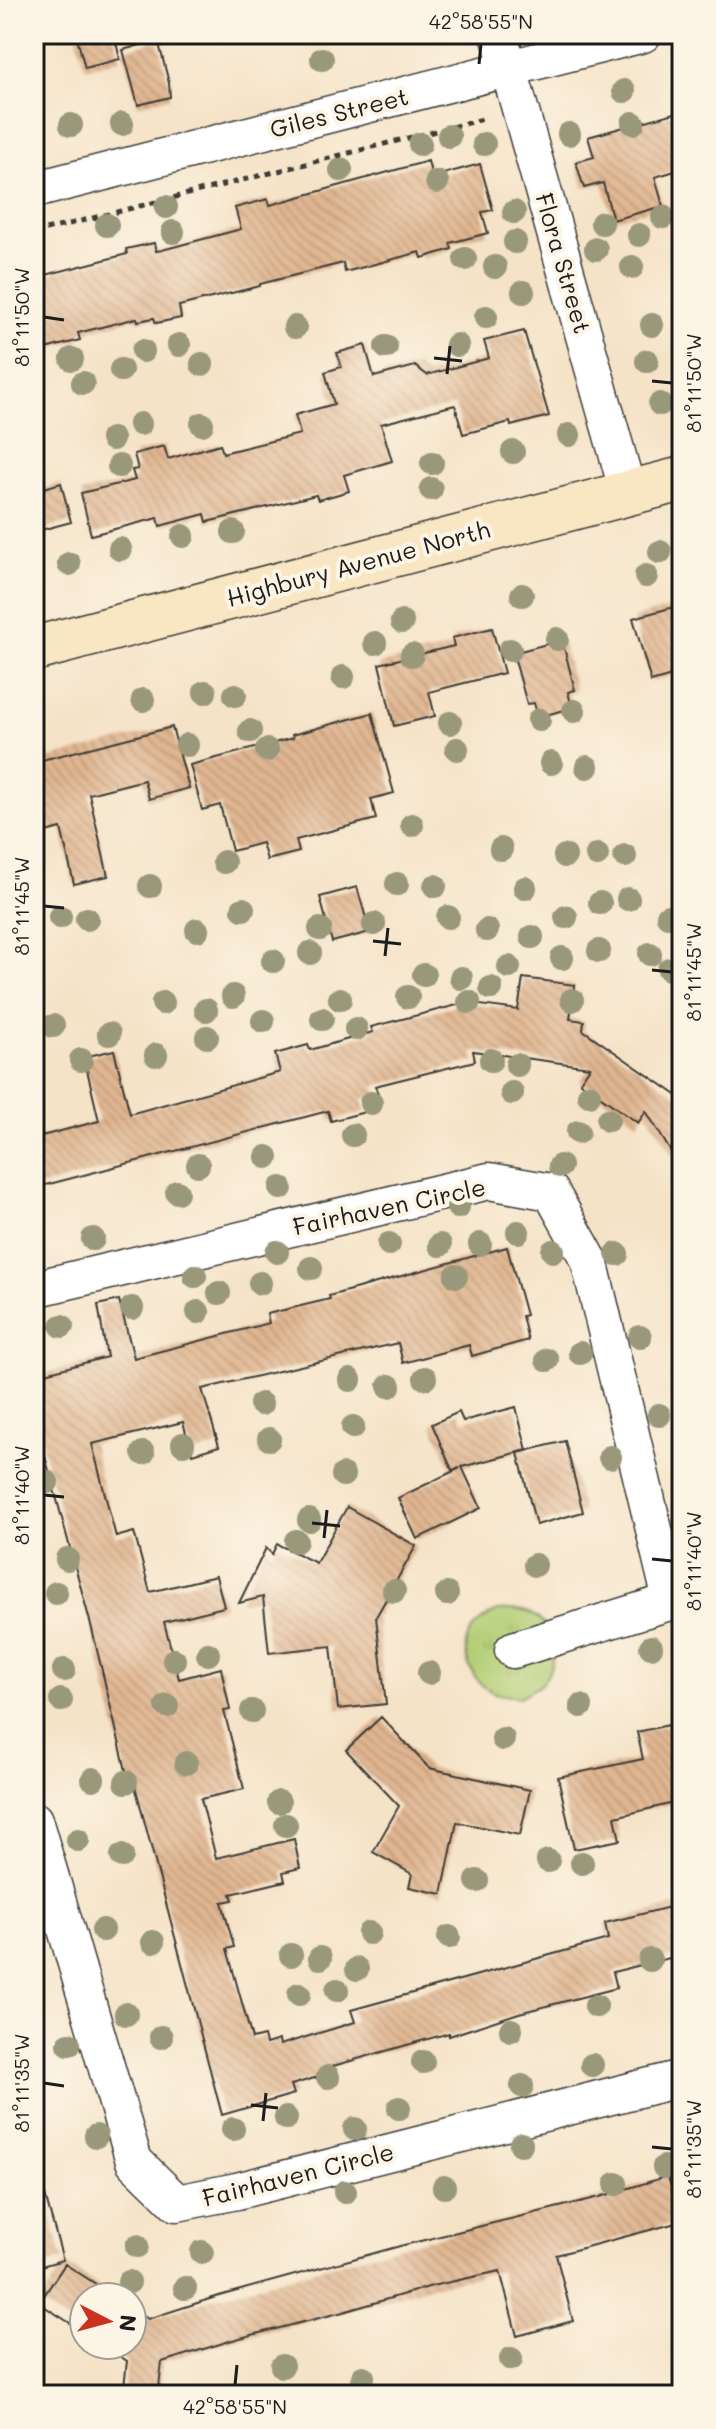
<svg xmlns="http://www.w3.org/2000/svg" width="716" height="2429" font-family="Mali,sans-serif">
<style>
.grass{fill:url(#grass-tufts);stroke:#667448;stroke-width:2}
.building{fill:url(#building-back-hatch)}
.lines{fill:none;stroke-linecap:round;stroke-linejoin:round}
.street-casing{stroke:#3d3a36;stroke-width:39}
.secondary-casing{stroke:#3d3a36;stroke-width:47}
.path{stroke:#3d3a36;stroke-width:5;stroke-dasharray:6 6;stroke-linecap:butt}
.street{stroke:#fff;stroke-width:36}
.secondary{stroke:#f9e7c3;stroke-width:44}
.tree{fill:#9a987a}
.ticks{fill:none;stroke:#1c1c1c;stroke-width:3}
.labels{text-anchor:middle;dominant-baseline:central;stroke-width:8;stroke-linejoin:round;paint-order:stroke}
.street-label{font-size:24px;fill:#1c1c1c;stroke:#fcf5e5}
.neatline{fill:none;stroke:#1c1c1c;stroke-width:3}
.ticks-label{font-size:20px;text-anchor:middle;fill:#1c1c1c}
</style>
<defs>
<pattern id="grass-tufts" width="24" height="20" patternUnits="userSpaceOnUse" patternTransform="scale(2)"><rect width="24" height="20" fill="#b1cd73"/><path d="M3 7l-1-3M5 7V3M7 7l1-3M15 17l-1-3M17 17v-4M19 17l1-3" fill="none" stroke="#98af63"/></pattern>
<pattern id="building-back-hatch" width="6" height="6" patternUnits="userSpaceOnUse" patternTransform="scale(2)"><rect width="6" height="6" fill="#e0b691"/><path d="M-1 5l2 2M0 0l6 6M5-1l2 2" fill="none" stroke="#c09c7c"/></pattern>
</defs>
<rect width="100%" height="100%" fill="#fcf5e5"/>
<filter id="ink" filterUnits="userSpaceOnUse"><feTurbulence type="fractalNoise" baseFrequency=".0125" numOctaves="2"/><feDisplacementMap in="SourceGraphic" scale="16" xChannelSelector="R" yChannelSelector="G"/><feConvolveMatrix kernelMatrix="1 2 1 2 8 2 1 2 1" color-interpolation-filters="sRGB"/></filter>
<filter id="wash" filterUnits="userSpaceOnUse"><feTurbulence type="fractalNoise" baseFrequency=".006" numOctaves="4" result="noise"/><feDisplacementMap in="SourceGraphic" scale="32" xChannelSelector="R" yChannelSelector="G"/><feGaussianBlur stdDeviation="1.8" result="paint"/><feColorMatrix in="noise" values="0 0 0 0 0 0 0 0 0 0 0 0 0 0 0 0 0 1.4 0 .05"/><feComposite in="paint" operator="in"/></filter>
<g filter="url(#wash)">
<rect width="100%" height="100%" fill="#f5e3c8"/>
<path class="grass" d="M 497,1611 C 505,1611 515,1609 523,1611 C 555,1619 562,1661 541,1684 C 536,1689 526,1693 519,1697 C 511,1696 502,1695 494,1693 C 475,1686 459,1654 469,1635 C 475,1623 486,1617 497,1611 Z"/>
<g id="blocks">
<path class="building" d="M 76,34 L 114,34 L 120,59 L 85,68 Z
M 158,40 L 169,83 L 170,97 L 138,105 L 123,50 Z
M 682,111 L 682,169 L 655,177 L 663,206 L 613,220 L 603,183 L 584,188 L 576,162 L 594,157 L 588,137 Z
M 428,161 L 432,177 L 480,164 L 493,210 L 482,212 L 488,233 L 450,243 L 452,249 L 422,258 L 420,252 L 345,272 L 343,263 L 260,284 L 260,286 L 179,306 L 181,318 L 156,323 L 154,318 L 138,321 L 137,318 L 78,333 L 80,340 L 45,349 L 40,329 L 34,331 L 34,278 L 127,254 L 126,249 L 154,243 L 156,251 L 162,250 L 241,229 L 235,208 L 268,199 L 270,205 Z
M 524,331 L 549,416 L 511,426 L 510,422 L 463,434 L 455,405 L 381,424 L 392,461 L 344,475 L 349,491 L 318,500 L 316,495 L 207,522 L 205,514 L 160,526 L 158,518 L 91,535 L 81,493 L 135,480 L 132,470 L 138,469 L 134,454 L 164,446 L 168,459 L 220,444 L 223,453 L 300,434 L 295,415 L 334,404 L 325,372 L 341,367 L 337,353 L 365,345 L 374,377 L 415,366 L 427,375 L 489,358 L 484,341 Z
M 61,483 L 71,522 L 34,532 L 34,491 Z
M 674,607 L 682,638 L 682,673 L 651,682 L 633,618 Z
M 492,628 L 504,673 L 429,692 L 435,716 L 394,726 L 379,664 L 454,646 L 452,638 Z
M 562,640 L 575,690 L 568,692 L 572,708 L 538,717 L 534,703 L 527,704 L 513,653 Z
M 372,713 L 394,793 L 371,799 L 376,819 L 296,840 L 299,852 L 267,860 L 262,843 L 232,851 L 220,805 L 202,810 L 190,765 L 293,738 L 292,735 Z
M 172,727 L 189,788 L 149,799 L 144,780 L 89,794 L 108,876 L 74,884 L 61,828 L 34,835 L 34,762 Z
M 357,887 L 370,932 L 332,942 L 320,897 Z
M 523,978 L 575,985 L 570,1019 L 584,1021 L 583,1030 L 682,1099 L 682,1170 L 646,1111 L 638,1123 L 580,1082 L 590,1067 L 473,1051 L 475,1061 L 375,1086 L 378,1094 L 362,1099 L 365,1112 L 331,1121 L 328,1111 L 38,1187 L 34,1173 L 34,1138 L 99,1121 L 84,1057 L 114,1050 L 130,1114 L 273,1074 L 280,1072 L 275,1054 L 308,1045 L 310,1050 L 373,1032 L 371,1027 L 465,1003 L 518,1010 Z
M 507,1247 L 526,1315 L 522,1316 L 528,1340 L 472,1356 L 469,1345 L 403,1363 L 398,1343 L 202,1389 L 219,1446 L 192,1454 L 183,1422 L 92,1444 L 116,1537 L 134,1532 L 150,1592 L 216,1576 L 224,1607 L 164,1622 L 179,1679 L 221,1668 L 230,1710 L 224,1711 L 244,1789 L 201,1799 L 216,1858 L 294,1839 L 300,1868 L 283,1872 L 285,1881 L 231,1894 L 233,1900 L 222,1902 L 234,1947 L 227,1949 L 252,2039 L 264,2036 L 266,2044 L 279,2040 L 280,2045 L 355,2022 L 351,2010 L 608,1939 L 605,1923 L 682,1904 L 682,1955 L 613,1972 L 617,1988 L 519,2013 L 449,2036 L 449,2033 L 333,2066 L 335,2072 L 291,2085 L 294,2094 L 222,2115 L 134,1782 L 129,1783 L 91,1625 L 42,1445 L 34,1411 L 34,1376 L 107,1357 L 98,1305 L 119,1300 L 134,1358 L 269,1323 L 267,1314 L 330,1299 L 329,1296 Z
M 516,1407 L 527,1450 L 462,1467 L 481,1508 L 417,1539 L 398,1498 L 460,1468 L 452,1470 L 432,1424 L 459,1412 L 463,1421 Z
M 565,1441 L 583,1512 L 536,1525 L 518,1453 Z
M 347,1507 L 416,1546 L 376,1617 L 386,1704 L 338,1709 L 331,1646 L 269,1653 L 263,1597 L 239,1603 L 266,1548 L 272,1554 L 277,1544 L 316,1563 Z
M 381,1717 L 429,1768 L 530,1790 L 520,1835 L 457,1822 L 442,1894 L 409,1887 L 412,1874 L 373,1852 L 399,1806 L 346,1750 Z
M 682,1722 L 682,1801 L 615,1817 L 620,1840 L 574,1849 L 558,1777 L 643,1759 L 637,1732 Z
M 668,2176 L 680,2222 L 556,2255 L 573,2321 L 517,2336 L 500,2271 L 432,2286 L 343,2312 L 236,2339 L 162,2362 L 158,2395 L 123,2395 L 127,2361 L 103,2345 L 132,2345 L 132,2308 L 148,2319 L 219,2296 L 400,2246 L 600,2197 Z
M 42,2184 L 63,2260 L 34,2268 L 34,2185 Z
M 65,2264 L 116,2297 L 84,2297 L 84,2332 L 39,2303 Z"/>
</g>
</g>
<g filter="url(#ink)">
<use href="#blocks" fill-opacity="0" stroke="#3d3a36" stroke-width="2"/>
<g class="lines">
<defs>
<path id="street" d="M 499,34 L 628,492
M 34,190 L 643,34
M 34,1289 L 489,1181 L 551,1192 L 589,1260 L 671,1600
M 513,1650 L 682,1598
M 34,1820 L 134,2161 L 177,2203 L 237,2191 L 682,2078"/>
<path id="secondary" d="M 34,649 L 682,479"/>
</defs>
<use href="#street" class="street-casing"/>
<use href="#secondary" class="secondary-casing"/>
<path class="path" d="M 34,233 L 487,118"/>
<use href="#street" class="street"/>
<use href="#secondary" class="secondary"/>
</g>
<g class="tree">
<circle cx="322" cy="59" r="12"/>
<circle cx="624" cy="91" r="12"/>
<circle cx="633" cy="123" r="12"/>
<circle cx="122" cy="124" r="12"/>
<circle cx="71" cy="125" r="12"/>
<circle cx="569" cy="134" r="12"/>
<circle cx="449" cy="136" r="12"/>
<circle cx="420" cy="144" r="12"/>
<circle cx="484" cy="144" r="12"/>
<circle cx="341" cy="170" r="12"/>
<circle cx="437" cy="182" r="12"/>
<circle cx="166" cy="207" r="12"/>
<circle cx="514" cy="212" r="12"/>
<circle cx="663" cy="217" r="12"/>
<circle cx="602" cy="223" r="12"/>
<circle cx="107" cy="225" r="12"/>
<circle cx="173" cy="232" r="12"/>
<circle cx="639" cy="235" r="12"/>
<circle cx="515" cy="242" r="12"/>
<circle cx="596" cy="249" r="12"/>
<circle cx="465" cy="259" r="12"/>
<circle cx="495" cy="267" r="12"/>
<circle cx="632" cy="267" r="12"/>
<circle cx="523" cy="292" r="12"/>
<circle cx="486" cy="317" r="12"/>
<circle cx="652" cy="325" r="12"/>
<circle cx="295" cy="327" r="12"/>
<circle cx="179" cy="345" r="12"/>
<circle cx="457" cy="345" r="12"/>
<circle cx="386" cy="347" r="12"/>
<circle cx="143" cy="351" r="12"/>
<circle cx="72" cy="359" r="12"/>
<circle cx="647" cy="361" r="12"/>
<circle cx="202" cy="364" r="12"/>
<circle cx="121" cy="370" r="12"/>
<circle cx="83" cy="383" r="12"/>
<circle cx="660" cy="404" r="12"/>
<circle cx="140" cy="424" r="12"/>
<circle cx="202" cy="424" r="12"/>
<circle cx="569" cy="435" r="12"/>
<circle cx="112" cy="439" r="12"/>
<circle cx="513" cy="452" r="12"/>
<circle cx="432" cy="463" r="12"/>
<circle cx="119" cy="466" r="12"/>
<circle cx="431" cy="489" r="12"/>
<circle cx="233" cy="532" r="12"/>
<circle cx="183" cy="536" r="12"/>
<circle cx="120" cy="549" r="12"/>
<circle cx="660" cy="552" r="12"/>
<circle cx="69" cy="564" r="12"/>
<circle cx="646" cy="576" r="12"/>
<circle cx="522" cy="595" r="12"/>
<circle cx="402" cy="622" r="12"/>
<circle cx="557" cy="639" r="12"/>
<circle cx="375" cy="643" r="12"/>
<circle cx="510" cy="650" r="12"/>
<circle cx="412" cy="655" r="12"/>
<circle cx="343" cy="677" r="12"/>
<circle cx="205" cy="692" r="12"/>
<circle cx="235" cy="695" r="12"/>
<circle cx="143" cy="700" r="12"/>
<circle cx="574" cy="711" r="12"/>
<circle cx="539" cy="720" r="12"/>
<circle cx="450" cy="723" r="12"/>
<circle cx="250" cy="731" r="12"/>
<circle cx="187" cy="745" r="12"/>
<circle cx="457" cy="749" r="12"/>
<circle cx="267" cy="750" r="12"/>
<circle cx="551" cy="763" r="12"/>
<circle cx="587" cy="767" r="12"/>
<circle cx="412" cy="825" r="12"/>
<circle cx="501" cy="849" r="12"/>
<circle cx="597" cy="855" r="12"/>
<circle cx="565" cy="856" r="12"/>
<circle cx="625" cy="856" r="12"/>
<circle cx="224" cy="862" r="12"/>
<circle cx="397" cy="884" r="12"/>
<circle cx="150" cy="886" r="12"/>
<circle cx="435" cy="886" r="12"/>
<circle cx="525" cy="888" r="12"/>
<circle cx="628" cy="899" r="12"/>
<circle cx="600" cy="903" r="12"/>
<circle cx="243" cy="909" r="12"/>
<circle cx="668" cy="916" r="12"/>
<circle cx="60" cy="917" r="12"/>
<circle cx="448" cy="917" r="12"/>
<circle cx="566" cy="917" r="12"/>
<circle cx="87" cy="919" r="12"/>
<circle cx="374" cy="924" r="12"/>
<circle cx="320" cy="929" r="12"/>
<circle cx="197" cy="930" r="12"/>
<circle cx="487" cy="930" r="12"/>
<circle cx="532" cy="937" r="12"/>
<circle cx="599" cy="951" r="12"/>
<circle cx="310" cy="953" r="12"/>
<circle cx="650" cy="954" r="12"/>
<circle cx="562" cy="958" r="12"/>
<circle cx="273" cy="961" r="12"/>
<circle cx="509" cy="967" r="12"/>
<circle cx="669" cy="969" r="12"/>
<circle cx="424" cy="975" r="12"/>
<circle cx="461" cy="978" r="12"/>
<circle cx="491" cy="988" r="12"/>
<circle cx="233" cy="996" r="12"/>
<circle cx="408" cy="997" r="12"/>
<circle cx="340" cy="999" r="12"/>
<circle cx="572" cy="1000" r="12"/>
<circle cx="469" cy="1002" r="12"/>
<circle cx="163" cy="1003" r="12"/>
<circle cx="206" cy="1010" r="12"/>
<circle cx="322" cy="1019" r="12"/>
<circle cx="263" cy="1021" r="12"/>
<circle cx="53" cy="1026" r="12"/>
<circle cx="356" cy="1029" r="12"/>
<circle cx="109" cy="1034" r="12"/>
<circle cx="207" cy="1037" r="12"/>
<circle cx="156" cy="1055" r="12"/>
<circle cx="81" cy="1060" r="12"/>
<circle cx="491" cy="1060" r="12"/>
<circle cx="517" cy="1065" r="12"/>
<circle cx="512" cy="1093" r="12"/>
<circle cx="589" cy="1095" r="12"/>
<circle cx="371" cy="1103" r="12"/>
<circle cx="608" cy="1120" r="12"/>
<circle cx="578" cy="1132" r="12"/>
<circle cx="353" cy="1135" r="12"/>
<circle cx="267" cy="1157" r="12"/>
<circle cx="198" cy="1165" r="12"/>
<circle cx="560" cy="1166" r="12"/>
<circle cx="281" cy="1188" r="12"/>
<circle cx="177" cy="1192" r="12"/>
<circle cx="458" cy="1207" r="12"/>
<circle cx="518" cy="1232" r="12"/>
<circle cx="93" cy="1239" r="12"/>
<circle cx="389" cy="1244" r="12"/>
<circle cx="480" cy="1244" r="12"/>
<circle cx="440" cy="1245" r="12"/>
<circle cx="553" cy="1251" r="12"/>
<circle cx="277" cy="1252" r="12"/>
<circle cx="617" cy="1254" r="12"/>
<circle cx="311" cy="1268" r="12"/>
<circle cx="195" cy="1276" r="12"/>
<circle cx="456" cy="1276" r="12"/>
<circle cx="260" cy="1283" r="12"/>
<circle cx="219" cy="1293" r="12"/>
<circle cx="132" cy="1308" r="12"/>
<circle cx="198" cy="1312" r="12"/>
<circle cx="62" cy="1326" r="12"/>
<circle cx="640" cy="1337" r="12"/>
<circle cx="580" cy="1353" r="12"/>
<circle cx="547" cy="1360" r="12"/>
<circle cx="425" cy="1378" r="12"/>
<circle cx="350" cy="1380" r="12"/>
<circle cx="389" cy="1386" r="12"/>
<circle cx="261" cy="1404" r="12"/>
<circle cx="659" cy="1415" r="12"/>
<circle cx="353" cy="1427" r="12"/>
<circle cx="269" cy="1439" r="12"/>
<circle cx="183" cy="1444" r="12"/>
<circle cx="143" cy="1453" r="12"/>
<circle cx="610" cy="1457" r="12"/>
<circle cx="343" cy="1475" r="12"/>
<circle cx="47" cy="1482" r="12"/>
<circle cx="309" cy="1520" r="12"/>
<circle cx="296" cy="1541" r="12"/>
<circle cx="67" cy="1559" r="12"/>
<circle cx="535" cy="1565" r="12"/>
<circle cx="394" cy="1591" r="12"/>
<circle cx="56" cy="1593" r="12"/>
<circle cx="447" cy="1594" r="12"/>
<circle cx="651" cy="1647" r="12"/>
<circle cx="208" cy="1654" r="12"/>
<circle cx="174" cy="1660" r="12"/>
<circle cx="64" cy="1670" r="12"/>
<circle cx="429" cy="1673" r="12"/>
<circle cx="61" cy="1700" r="12"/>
<circle cx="167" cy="1706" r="12"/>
<circle cx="581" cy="1706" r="12"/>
<circle cx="252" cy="1711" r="12"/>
<circle cx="503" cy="1739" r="12"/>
<circle cx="186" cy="1763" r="12"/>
<circle cx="93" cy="1779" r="12"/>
<circle cx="126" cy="1782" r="12"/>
<circle cx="279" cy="1802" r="12"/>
<circle cx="286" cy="1825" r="12"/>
<circle cx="78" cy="1840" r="12"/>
<circle cx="122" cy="1856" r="12"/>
<circle cx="548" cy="1861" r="12"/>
<circle cx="582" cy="1863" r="12"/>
<circle cx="477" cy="1881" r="12"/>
<circle cx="103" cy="1930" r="12"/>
<circle cx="369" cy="1933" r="12"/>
<circle cx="449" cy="1937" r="12"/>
<circle cx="153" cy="1942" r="12"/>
<circle cx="291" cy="1955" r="12"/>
<circle cx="320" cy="1958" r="12"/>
<circle cx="650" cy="1960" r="12"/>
<circle cx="357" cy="1969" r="12"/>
<circle cx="337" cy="1990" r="12"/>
<circle cx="299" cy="1994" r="12"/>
<circle cx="596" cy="2006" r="12"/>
<circle cx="126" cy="2014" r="12"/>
<circle cx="511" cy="2030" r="12"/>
<circle cx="161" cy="2037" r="12"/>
<circle cx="69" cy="2044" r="12"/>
<circle cx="423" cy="2062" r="12"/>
<circle cx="592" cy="2065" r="12"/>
<circle cx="328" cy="2077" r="12"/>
<circle cx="522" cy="2086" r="12"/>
<circle cx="399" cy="2108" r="12"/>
<circle cx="286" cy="2118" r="12"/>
<circle cx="233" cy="2129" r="12"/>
<circle cx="355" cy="2129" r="12"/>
<circle cx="96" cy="2136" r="12"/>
<circle cx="521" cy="2144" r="12"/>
<circle cx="664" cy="2167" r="12"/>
<circle cx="616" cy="2184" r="12"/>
<circle cx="444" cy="2187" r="12"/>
<circle cx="345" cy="2192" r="12"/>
<circle cx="137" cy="2246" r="12"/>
<circle cx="202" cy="2252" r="12"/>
<circle cx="129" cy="2282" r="12"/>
<circle cx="185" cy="2288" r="12"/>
<circle cx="511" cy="2359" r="12"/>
<circle cx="282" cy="2366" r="12"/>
<circle cx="363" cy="2377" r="12"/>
</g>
</g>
<path class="ticks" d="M 479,64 L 481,44M 44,317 L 64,320M 434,358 L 462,361M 447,374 L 450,346M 652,381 L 672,383M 44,906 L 64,908M 373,941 L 401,944M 385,956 L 388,928M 652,970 L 672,972M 44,1495 L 64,1497M 312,1523 L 340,1526M 324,1538 L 327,1510M 652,1559 L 672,1561M 44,2083 L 64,2086M 251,2105 L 278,2108M 263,2121 L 266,2093M 652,2147 L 672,2149M 235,2385 L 237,2365"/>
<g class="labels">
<g class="street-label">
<text transform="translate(339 112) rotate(-14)">Giles Street</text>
<text transform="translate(564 263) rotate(74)">Flora Street</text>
<text transform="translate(358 563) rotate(-15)">Highbury Avenue North</text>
<text transform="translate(389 1206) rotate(-12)">Fairhaven Circle</text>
<text transform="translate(298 2174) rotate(-14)">Fairhaven Circle</text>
</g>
</g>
<rect width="716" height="2429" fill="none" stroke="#fcf5e5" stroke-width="88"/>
<g transform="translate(108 2321) rotate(96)"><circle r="38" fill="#fcf5e5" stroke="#a29e95" stroke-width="2"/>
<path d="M0-6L14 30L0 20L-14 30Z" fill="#c8321e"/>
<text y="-12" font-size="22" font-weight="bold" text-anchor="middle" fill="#1c1c1c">N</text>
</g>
<rect x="44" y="44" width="628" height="2341" class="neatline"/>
<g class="ticks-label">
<text x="481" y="29">42°58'55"N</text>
<text transform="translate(22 317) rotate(-90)" y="7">81°11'50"W</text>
<text transform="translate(694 383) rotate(-90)" y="7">81°11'50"W</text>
<text transform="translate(22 906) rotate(-90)" y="7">81°11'45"W</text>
<text transform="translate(694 972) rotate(-90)" y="7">81°11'45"W</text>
<text transform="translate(22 1495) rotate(-90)" y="7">81°11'40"W</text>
<text transform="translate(694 1561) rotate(-90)" y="7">81°11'40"W</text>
<text transform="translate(22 2083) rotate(-90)" y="7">81°11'35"W</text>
<text transform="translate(694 2149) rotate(-90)" y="7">81°11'35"W</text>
<text x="235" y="2414">42°58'55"N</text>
</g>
</svg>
